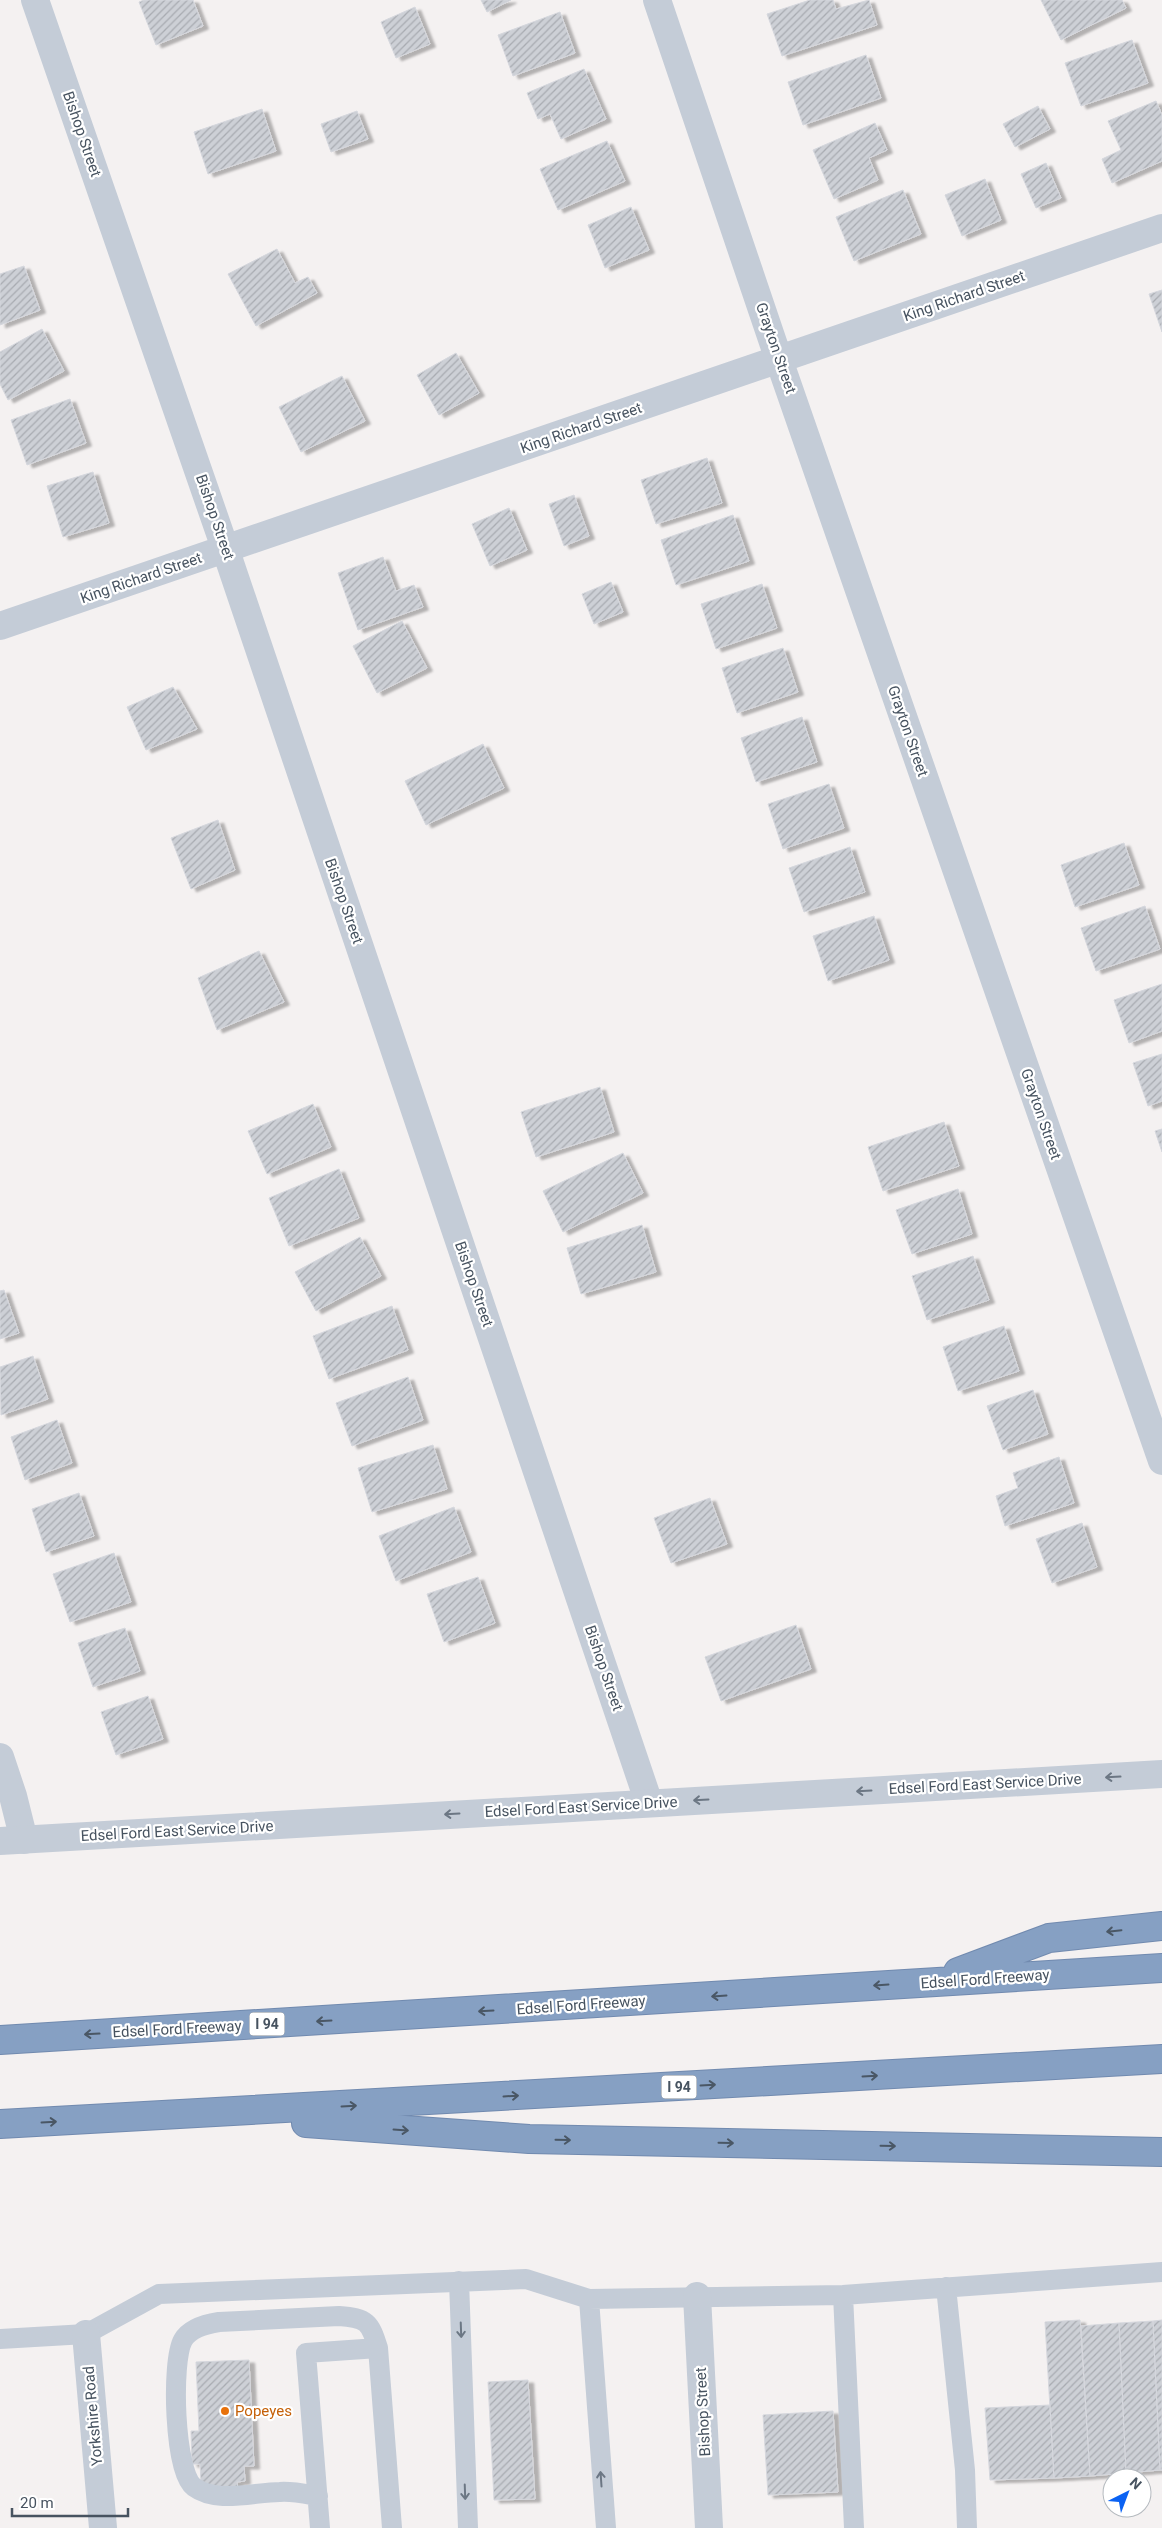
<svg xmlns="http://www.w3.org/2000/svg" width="1162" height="2528" font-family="Roboto,sans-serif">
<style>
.building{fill:url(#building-hatch);stroke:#d5d7dd;filter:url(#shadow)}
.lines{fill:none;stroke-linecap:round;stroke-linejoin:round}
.motorway-casing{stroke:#718aaf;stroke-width:30}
.service{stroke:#c4ccd7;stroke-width:20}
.minor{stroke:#c4ccd7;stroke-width:28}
.tertiary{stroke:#c4ccd7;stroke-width:28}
.motorway{stroke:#86a0c3;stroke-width:28}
.oneway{stroke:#6c7784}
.oneway2{stroke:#4a5765}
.food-dot{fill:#e8710a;stroke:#fff;stroke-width:2}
.labels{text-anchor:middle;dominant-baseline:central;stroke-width:4.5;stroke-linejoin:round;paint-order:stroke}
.shield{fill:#fff;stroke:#7e8790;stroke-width:1}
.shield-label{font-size:14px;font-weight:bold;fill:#475360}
.street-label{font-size:15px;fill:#475360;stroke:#fff}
.food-label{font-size:15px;fill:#c56008;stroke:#fff;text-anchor:start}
</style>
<defs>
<pattern id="building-hatch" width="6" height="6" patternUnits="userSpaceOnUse" patternTransform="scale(1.25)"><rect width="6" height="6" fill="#cdd0d6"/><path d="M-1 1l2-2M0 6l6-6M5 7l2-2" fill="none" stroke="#a8abb1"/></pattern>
<filter id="shadow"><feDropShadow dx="5.5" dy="3" stdDeviation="1" flood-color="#0004"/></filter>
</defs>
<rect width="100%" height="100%" fill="#f4f1f1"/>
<path class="building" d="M 144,0 L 193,0 L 203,26 L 156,45 L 139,2 Z
M 481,0 L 511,0 L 487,12 Z
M 810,0 L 833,0 L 836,9 L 869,0 L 877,25 L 782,56 L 767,14 Z
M 1041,0 L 1122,0 L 1126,8 L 1061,40 Z
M 415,7 L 430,44 L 396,58 L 381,22 Z
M 560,12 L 575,53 L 513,76 L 498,35 Z
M 1132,40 L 1148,83 L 1081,106 L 1065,63 Z
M 866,55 L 881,98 L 803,125 L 788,82 Z
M 584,69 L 606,119 L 561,139 L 550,114 L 538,119 L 527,93 Z
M 1156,101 L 1162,115 L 1162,161 L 1112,183 L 1102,159 L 1121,150 L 1108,121 Z
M 1038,106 L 1050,129 L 1015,147 L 1003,124 Z
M 262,109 L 276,151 L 208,174 L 194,132 Z
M 357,111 L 368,139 L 331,152 L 321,124 Z
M 875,123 L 887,150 L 869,158 L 878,180 L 834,199 L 813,150 Z
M 607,141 L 625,181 L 558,210 L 540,169 Z
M 1046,163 L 1061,198 L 1036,208 L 1021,174 Z
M 985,179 L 1001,220 L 962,236 L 945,195 Z
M 903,190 L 921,234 L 854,261 L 836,217 Z
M 631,207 L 649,250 L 605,268 L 588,225 Z
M 277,249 L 295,283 L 308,277 L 317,293 L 256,326 L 228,274 Z
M 24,266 L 40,310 L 0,325 L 0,274 Z
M 1162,290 L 1162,332 L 1149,294 Z
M 42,329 L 64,371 L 8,400 L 0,384 L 0,352 Z
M 456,353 L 479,393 L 439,415 L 417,375 Z
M 342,376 L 365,421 L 301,452 L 279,407 Z
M 70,399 L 86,443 L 27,465 L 11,420 Z
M 707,458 L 722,503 L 656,524 L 641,480 Z
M 93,472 L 109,523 L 63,537 L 47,486 Z
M 574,495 L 589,536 L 564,546 L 549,504 Z
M 509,508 L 527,550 L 490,566 L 472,524 Z
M 733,515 L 749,561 L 676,585 L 661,540 Z
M 383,557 L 396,591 L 414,585 L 423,607 L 358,630 L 338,573 Z
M 611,582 L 623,612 L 594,624 L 582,594 Z
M 762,584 L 777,628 L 716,649 L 701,604 Z
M 402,621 L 427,668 L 377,693 L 353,646 Z
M 783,648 L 798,692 L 737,713 L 722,668 Z
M 173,687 L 197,729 L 146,750 L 127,707 Z
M 802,717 L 817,762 L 756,782 L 741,738 Z
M 483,744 L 504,788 L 426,825 L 405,781 Z
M 829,784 L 844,828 L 783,849 L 768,804 Z
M 218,820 L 235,870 L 191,889 L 171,838 Z
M 1124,843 L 1139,885 L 1075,907 L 1061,865 Z
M 850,847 L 865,892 L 804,912 L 789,868 Z
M 1145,906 L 1160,949 L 1096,971 L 1081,928 Z
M 874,916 L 889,960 L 828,981 L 813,936 Z
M 259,951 L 284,1002 L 217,1030 L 198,978 Z
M 1162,984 L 1162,1031 L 1129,1043 L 1114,1000 Z
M 1162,1054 L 1162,1101 L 1148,1106 L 1133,1063 Z
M 600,1087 L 614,1132 L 536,1157 L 521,1112 Z
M 313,1104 L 331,1147 L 267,1174 L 248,1131 Z
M 944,1122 L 959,1166 L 883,1191 L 868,1147 Z
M 1162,1129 L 1162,1152 L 1155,1131 Z
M 623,1153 L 643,1193 L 563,1232 L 543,1191 Z
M 339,1169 L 359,1218 L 289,1246 L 269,1198 Z
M 958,1189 L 972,1234 L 912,1254 L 896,1210 Z
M 642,1225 L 656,1272 L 581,1294 L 567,1248 Z
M 360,1237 L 381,1276 L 316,1311 L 295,1272 Z
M 973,1256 L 989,1300 L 927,1320 L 912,1276 Z
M 4,1290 L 19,1333 L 0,1339 L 0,1291 Z
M 392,1306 L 408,1350 L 329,1379 L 313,1336 Z
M 1004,1326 L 1019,1371 L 958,1391 L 943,1347 Z
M 33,1356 L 48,1399 L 1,1415 L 0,1367 Z
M 408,1377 L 423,1420 L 352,1446 L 336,1403 Z
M 1033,1390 L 1048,1434 L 1003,1450 L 987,1406 Z
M 57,1420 L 72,1463 L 25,1480 L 11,1437 Z
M 433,1445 L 447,1489 L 372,1512 L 358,1468 Z
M 1059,1457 L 1074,1503 L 1005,1526 L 996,1496 L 1018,1488 L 1013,1473 Z
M 79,1493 L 94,1536 L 46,1552 L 32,1509 Z
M 710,1498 L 727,1544 L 671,1563 L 654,1518 Z
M 454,1507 L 471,1552 L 396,1581 L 379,1536 Z
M 1082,1523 L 1097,1567 L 1052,1583 L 1036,1539 Z
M 114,1553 L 131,1602 L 70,1622 L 53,1574 Z
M 478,1577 L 495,1623 L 444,1642 L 427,1594 Z
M 796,1625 L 811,1669 L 721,1701 L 705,1657 Z
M 125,1628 L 140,1671 L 93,1687 L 78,1643 Z
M 148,1696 L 163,1739 L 116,1755 L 101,1712 Z
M 1080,2320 L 1090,2476 L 1054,2478 L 1045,2322 Z
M 1162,2320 L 1162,2470 L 1160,2470 L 1153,2321 Z
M 1153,2321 L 1160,2470 L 1126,2473 L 1119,2323 Z
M 1119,2323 L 1126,2473 L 1090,2476 L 1081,2326 Z
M 249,2360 L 254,2466 L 244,2466 L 245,2481 L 237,2482 L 238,2489 L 206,2490 L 201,2483 L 200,2464 L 192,2464 L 191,2431 L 199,2431 L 196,2362 Z
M 528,2380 L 535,2499 L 494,2500 L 488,2382 Z
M 1050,2405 L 1054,2478 L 990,2480 L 985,2408 Z
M 833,2411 L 838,2492 L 768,2495 L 763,2415 Z"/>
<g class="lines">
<defs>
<path id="motorway" d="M 958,1972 L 1049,1938 L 1162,1926
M 0,2040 L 1162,1968
M 306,2123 L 529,2139 L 1162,2152
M 0,2124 L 1162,2059"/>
</defs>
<use href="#motorway" class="motorway-casing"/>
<path class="service" d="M 459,2281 L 468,2528
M 946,2287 L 965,2470 L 967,2528
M 843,2295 L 854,2528
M 589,2299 L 606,2528
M 0,2339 L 86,2334 L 159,2294 L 526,2279 L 589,2299 L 843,2295 L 1162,2272
M 318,2496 C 306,2494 292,2491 280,2492 C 254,2492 217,2504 194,2487 C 174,2472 171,2361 183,2340 C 190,2328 206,2324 219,2322 L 339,2316 C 367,2318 370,2322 378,2348
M 320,2528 L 306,2353 L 378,2348 L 392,2528"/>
<path class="minor" d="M 35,0 L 225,548 L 649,1803
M 657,0 L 779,360 L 1162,1461
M 0,626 L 1162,228
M 0,1757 L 13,1796 L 24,1840
M 697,2296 L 709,2528
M 86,2334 L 103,2528"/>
<path class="tertiary" d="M 0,1841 L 1162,1774"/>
<use href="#motorway" class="motorway"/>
</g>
<defs><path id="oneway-shaft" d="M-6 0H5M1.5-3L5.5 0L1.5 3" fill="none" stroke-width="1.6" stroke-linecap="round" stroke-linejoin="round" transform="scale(1.25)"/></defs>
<g class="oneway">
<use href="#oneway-shaft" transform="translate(1113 1777) rotate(177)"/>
<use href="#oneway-shaft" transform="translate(864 1791) rotate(177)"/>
<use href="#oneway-shaft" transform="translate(701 1800) rotate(177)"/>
<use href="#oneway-shaft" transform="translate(452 1814) rotate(177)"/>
<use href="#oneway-shaft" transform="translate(461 2330) rotate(88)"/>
<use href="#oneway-shaft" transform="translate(601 2479) rotate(-94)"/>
<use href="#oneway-shaft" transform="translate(465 2492) rotate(88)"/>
</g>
<g class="oneway2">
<use href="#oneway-shaft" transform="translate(1114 1931) rotate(174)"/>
<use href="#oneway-shaft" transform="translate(881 1985) rotate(176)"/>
<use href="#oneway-shaft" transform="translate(719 1996) rotate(176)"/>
<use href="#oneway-shaft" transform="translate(486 2011) rotate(177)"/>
<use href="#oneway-shaft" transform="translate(324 2021) rotate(177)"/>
<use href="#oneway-shaft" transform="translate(92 2034) rotate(177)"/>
<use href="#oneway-shaft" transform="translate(870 2076) rotate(-3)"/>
<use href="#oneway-shaft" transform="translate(708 2085) rotate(-3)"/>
<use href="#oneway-shaft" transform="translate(511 2096) rotate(-3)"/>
<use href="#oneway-shaft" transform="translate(349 2106) rotate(-3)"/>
<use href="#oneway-shaft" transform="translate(49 2122) rotate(-3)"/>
<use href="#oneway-shaft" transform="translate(401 2130) rotate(4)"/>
<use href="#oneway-shaft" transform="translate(563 2140) rotate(1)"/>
<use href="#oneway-shaft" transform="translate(726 2143) rotate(1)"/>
<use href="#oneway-shaft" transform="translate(888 2146) rotate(1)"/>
</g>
<circle class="food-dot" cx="225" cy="2411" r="5"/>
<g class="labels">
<g class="shield">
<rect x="249.5" y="2012.5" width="35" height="23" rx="4"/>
<rect x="661.5" y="2075.5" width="35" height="23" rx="4"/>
</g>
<g class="shield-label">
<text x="267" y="2024">I 94</text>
<text x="679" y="2087">I 94</text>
</g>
<g class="street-label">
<text transform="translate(82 134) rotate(71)">Bishop Street</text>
<text transform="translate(964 296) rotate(-19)">King Richard Street</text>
<text transform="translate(776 348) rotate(71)">Grayton Street</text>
<text transform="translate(581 428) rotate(-19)">King Richard Street</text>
<text transform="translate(215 517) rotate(71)">Bishop Street</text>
<text transform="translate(141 578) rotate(-19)">King Richard Street</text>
<text transform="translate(908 731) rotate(71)">Grayton Street</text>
<text transform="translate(344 901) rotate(71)">Bishop Street</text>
<text transform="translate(1041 1114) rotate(71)">Grayton Street</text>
<text transform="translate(474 1284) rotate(71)">Bishop Street</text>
<text transform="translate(604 1668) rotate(71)">Bishop Street</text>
<text transform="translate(985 1784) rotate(-3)">Edsel Ford East Service Drive</text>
<text transform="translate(581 1807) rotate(-3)">Edsel Ford East Service Drive</text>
<text transform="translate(177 1831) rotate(-3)">Edsel Ford East Service Drive</text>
<text transform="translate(985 1979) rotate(-4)">Edsel Ford Freeway</text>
<text transform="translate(581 2005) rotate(-4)">Edsel Ford Freeway</text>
<text transform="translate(177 2029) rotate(-3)">Edsel Ford Freeway</text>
<text transform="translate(703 2412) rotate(-93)">Bishop Street</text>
<text transform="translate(93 2416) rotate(-95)">Yorkshire Road</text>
</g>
<g class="food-label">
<text x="235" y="2411">Popeyes</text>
</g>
</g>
<g transform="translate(1127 2493) rotate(42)"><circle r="24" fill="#ffffff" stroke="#b5babf"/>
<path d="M0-4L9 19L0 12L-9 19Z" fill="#0b62f3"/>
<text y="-8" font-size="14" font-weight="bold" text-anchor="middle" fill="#475360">N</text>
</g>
<path d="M12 2508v8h116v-8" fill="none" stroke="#475360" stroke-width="2.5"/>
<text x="20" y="2508" font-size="15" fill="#475360" stroke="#ffffff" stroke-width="4" paint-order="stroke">20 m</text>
</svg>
